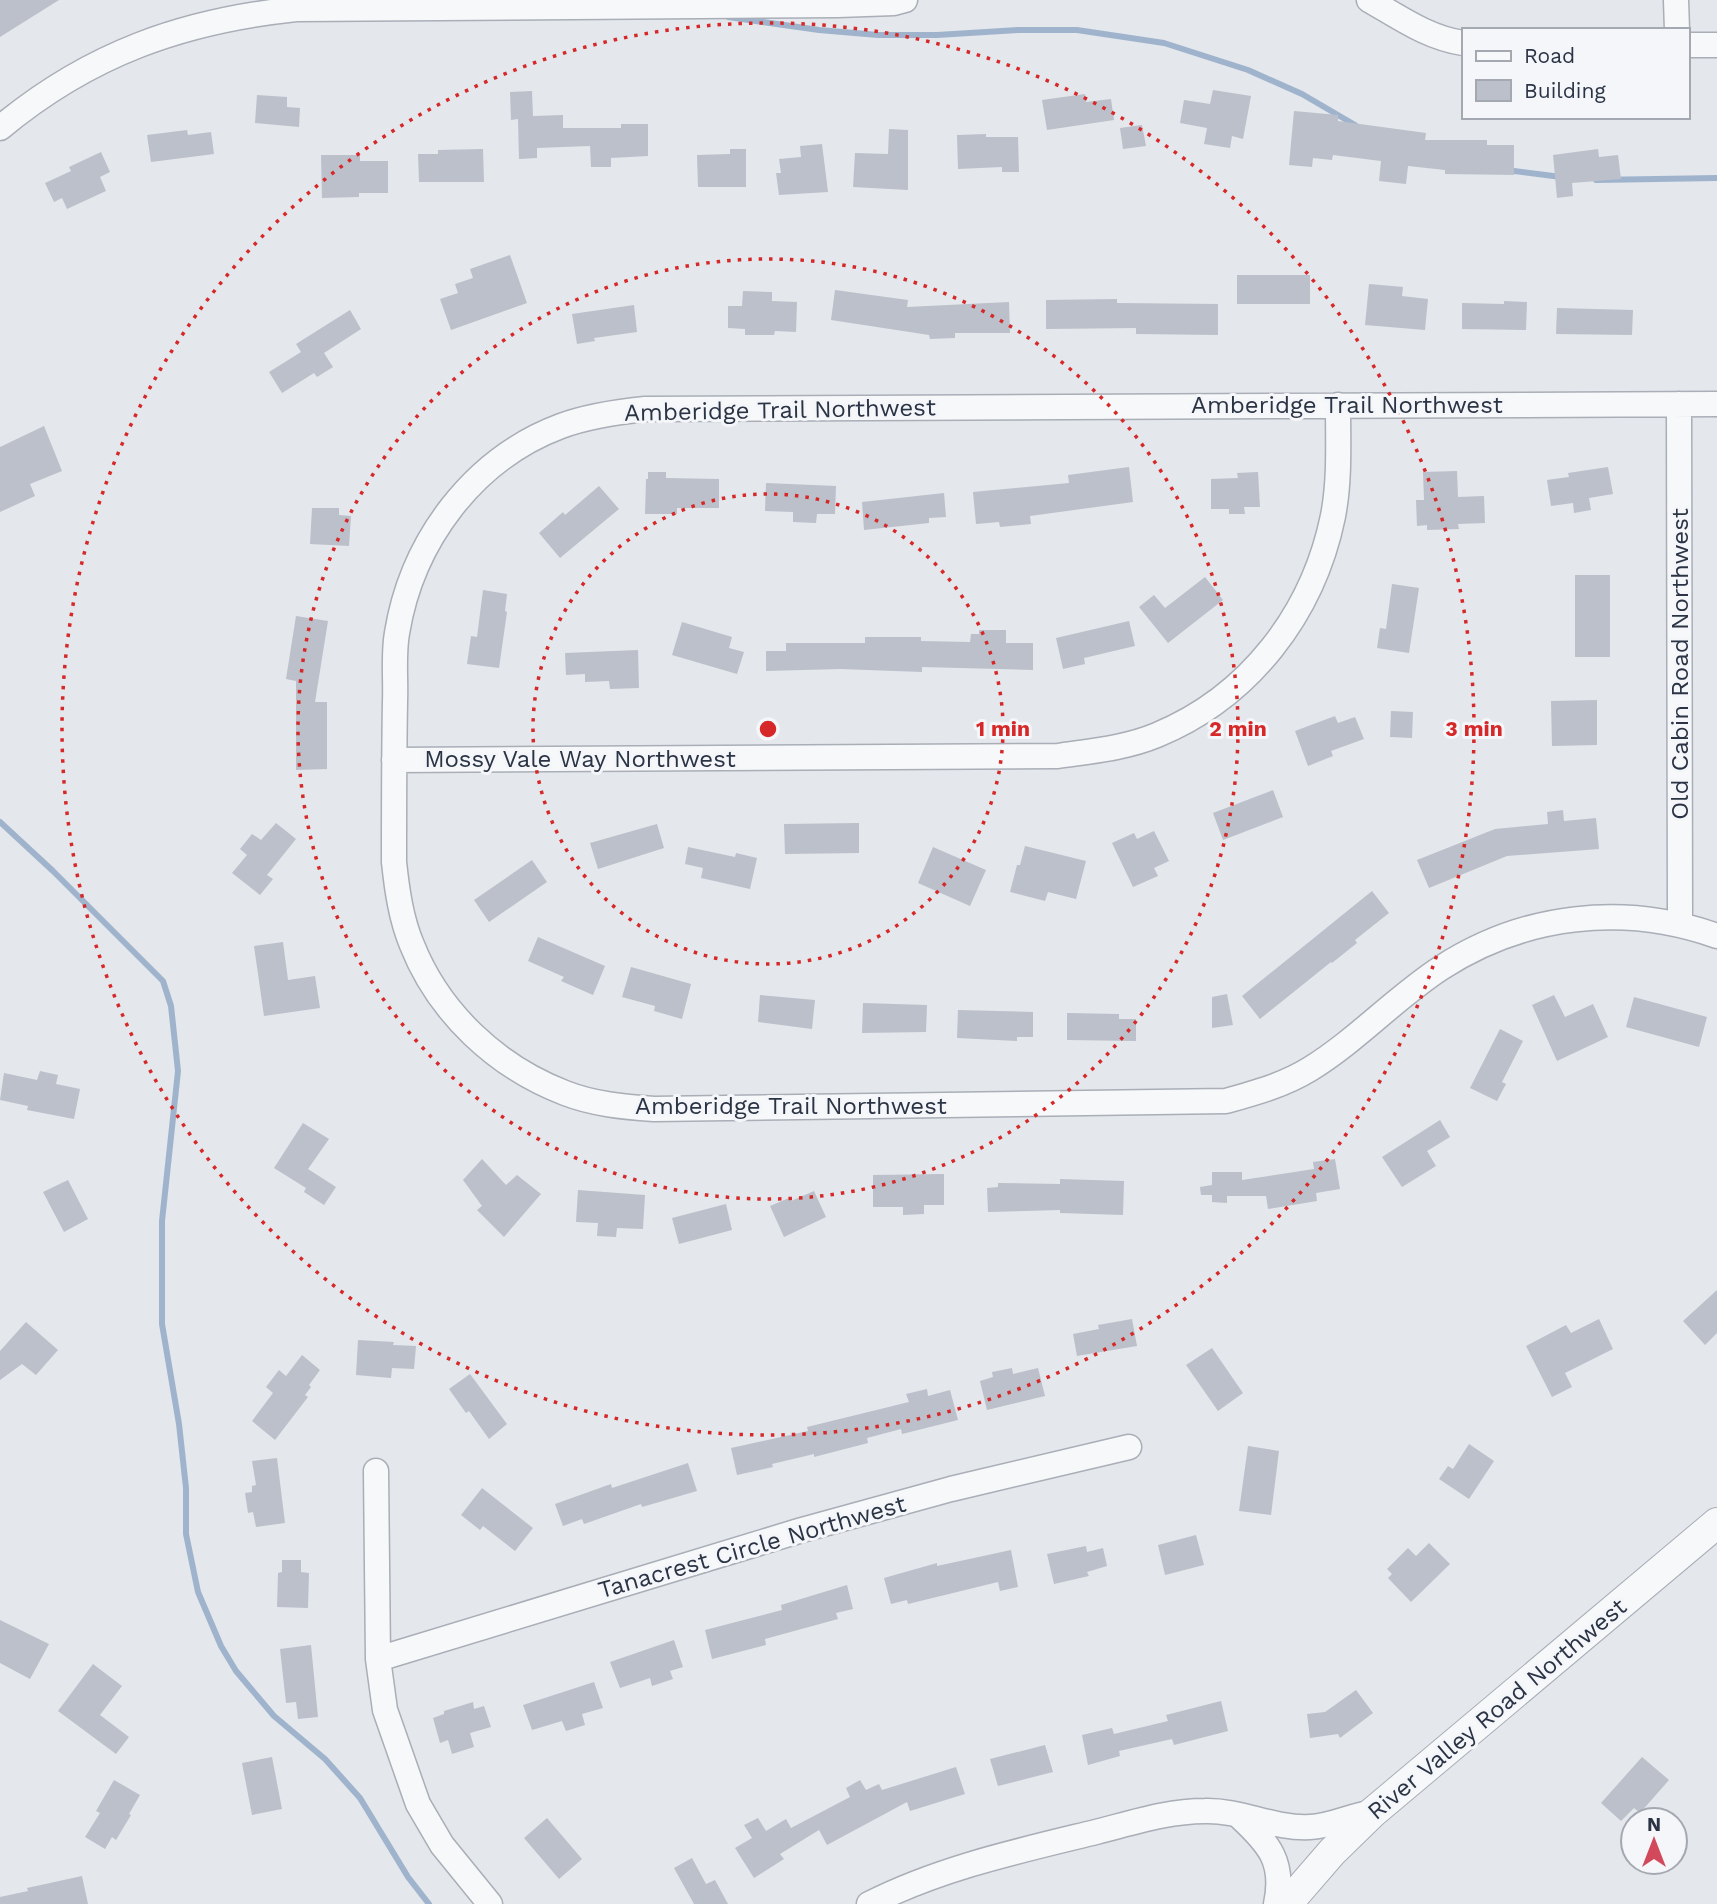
<svg xmlns="http://www.w3.org/2000/svg" width="1717" height="1904" font-family="'Work Sans',sans-serif">
<style>
.lines{fill:none;stroke-linecap:round;stroke-linejoin:round}
.stream{stroke:#9fb4cc;stroke-width:6}
.building{fill:#bbc0ca}
.minor-casing{stroke:#a9aeb7;stroke-width:27}
.tertiary-casing{stroke:#a9aeb7;stroke-width:32}
.minor{stroke:#f7f8fa;stroke-width:24}
.tertiary{stroke:#f7f8fa;stroke-width:30}
.ring{fill:none;stroke:#d62828;stroke-width:3.5;stroke-dasharray:3.5 7}
.labels{text-anchor:middle;dominant-baseline:central;stroke-width:6;stroke-linejoin:round;paint-order:stroke}
.street-label{font-size:24px;fill:#2b3445;stroke:#f4f6f9}
.centre{fill:#d62828;stroke:#f4f6f9;stroke-width:3.5}
.ring-label{font-size:21px;text-anchor:middle;font-weight:bold;fill:#d62828;stroke:#f4f6f9;stroke-width:6;stroke-linejoin:round;paint-order:stroke}
</style>
<rect width="100%" height="100%" fill="#e4e7ec"/>
<g class="lines">
<path class="stream" d="M 728,17 L 819,30 L 878,35 L 937,35 L 1018,30 L 1077,30 L 1164,43 L 1248,70 L 1302,94 L 1355,125
M 1506,170 L 1561,177
M 1596,180 L 1717,178
M 0,822 L 53,871 L 163,981 L 171,1006 L 178,1071 L 162,1221 L 162,1324 L 179,1424 L 186,1488 L 186,1534 L 198,1592 L 221,1646 L 236,1671 L 274,1716 L 325,1759 L 360,1798 L 408,1877 L 429,1904"/>
</g>
<path class="building" d="M 0,0 L 59,0 L 0,37 Z
M 1213,90 L 1251,96 L 1243,139 L 1232,136 L 1230,148 L 1204,144 L 1207,128 L 1180,123 L 1184,100 L 1210,104 Z
M 532,91 L 533,116 L 563,115 L 563,128 L 621,128 L 621,124 L 648,124 L 648,156 L 611,158 L 611,167 L 591,167 L 590,146 L 537,148 L 537,158 L 519,159 L 518,119 L 511,120 L 510,92 Z
M 1085,94 L 1086,102 L 1111,99 L 1114,120 L 1047,130 L 1042,100 Z
M 257,95 L 287,97 L 287,107 L 300,108 L 299,127 L 255,123 Z
M 1294,111 L 1338,115 L 1338,121 L 1426,133 L 1425,140 L 1487,140 L 1487,145 L 1514,145 L 1514,175 L 1445,174 L 1445,170 L 1408,166 L 1406,184 L 1379,181 L 1381,161 L 1333,155 L 1332,160 L 1313,158 L 1312,167 L 1289,165 Z
M 1142,125 L 1146,146 L 1123,149 L 1120,128 Z
M 889,129 L 908,130 L 908,190 L 853,187 L 855,153 L 888,154 Z
M 187,130 L 188,135 L 211,132 L 214,154 L 151,162 L 147,135 Z
M 986,134 L 986,137 L 1018,137 L 1019,172 L 1002,172 L 1002,167 L 958,169 L 957,135 Z
M 822,144 L 828,192 L 779,195 L 776,173 L 781,173 L 779,159 L 801,157 L 800,146 Z
M 483,149 L 484,182 L 419,182 L 418,154 L 438,154 L 438,150 Z
M 730,149 L 746,149 L 746,187 L 698,187 L 697,155 L 730,154 Z
M 1598,149 L 1599,157 L 1618,155 L 1621,179 L 1572,183 L 1573,196 L 1557,198 L 1553,155 Z
M 101,152 L 110,172 L 100,177 L 106,191 L 67,209 L 62,198 L 54,202 L 45,183 L 71,171 L 69,167 Z
M 321,155 L 360,155 L 360,161 L 388,161 L 388,193 L 359,193 L 359,197 L 322,198 Z
M 510,255 L 527,303 L 451,330 L 440,299 L 458,293 L 455,284 L 473,278 L 470,269 Z
M 1237,275 L 1310,275 L 1310,304 L 1237,304 Z
M 1369,284 L 1403,287 L 1402,296 L 1428,299 L 1425,330 L 1365,325 Z
M 835,290 L 908,300 L 907,307 L 1009,302 L 1010,333 L 955,333 L 955,338 L 930,339 L 929,335 L 831,320 Z
M 743,291 L 772,292 L 772,301 L 797,302 L 796,332 L 775,331 L 774,335 L 745,335 L 745,329 L 728,328 L 728,306 L 742,306 Z
M 1117,299 L 1117,303 L 1218,304 L 1218,335 L 1136,334 L 1136,328 L 1046,329 L 1046,300 Z
M 1504,301 L 1527,302 L 1526,330 L 1462,329 L 1462,303 L 1504,304 Z
M 634,305 L 637,332 L 594,338 L 595,341 L 577,344 L 572,314 Z
M 1557,308 L 1633,310 L 1632,335 L 1556,334 Z
M 350,310 L 361,329 L 324,353 L 333,367 L 317,377 L 314,373 L 282,393 L 269,372 L 301,352 L 296,344 Z
M 44,426 L 62,471 L 30,484 L 35,496 L 0,512 L 0,447 Z
M 1129,467 L 1133,502 L 1030,516 L 1031,524 L 1000,527 L 999,522 L 976,524 L 973,492 L 1069,483 L 1068,475 Z
M 1608,467 L 1613,494 L 1589,498 L 1591,510 L 1574,513 L 1573,503 L 1551,506 L 1547,480 L 1569,477 L 1568,473 Z
M 1457,471 L 1458,497 L 1484,496 L 1485,523 L 1458,524 L 1459,529 L 1427,530 L 1427,525 L 1417,526 L 1416,500 L 1424,500 L 1423,472 Z
M 648,472 L 666,472 L 666,478 L 719,479 L 719,508 L 677,508 L 677,514 L 645,514 L 646,479 L 648,479 Z
M 1258,472 L 1260,507 L 1244,507 L 1245,514 L 1229,514 L 1229,509 L 1211,509 L 1211,479 L 1238,478 L 1237,473 Z
M 766,483 L 836,486 L 835,514 L 817,514 L 816,523 L 793,522 L 793,512 L 765,511 Z
M 599,486 L 619,509 L 560,558 L 539,533 L 563,512 L 565,515 Z
M 944,493 L 946,517 L 929,518 L 929,523 L 864,530 L 862,502 Z
M 312,508 L 339,508 L 339,515 L 351,516 L 349,546 L 310,544 Z
M 1575,575 L 1610,575 L 1610,657 L 1575,657 Z
M 1205,577 L 1223,600 L 1168,643 L 1139,607 L 1154,595 L 1165,608 Z
M 1392,584 L 1419,588 L 1409,653 L 1377,648 L 1380,628 L 1386,629 Z
M 483,590 L 507,594 L 505,611 L 507,612 L 499,668 L 467,664 L 471,636 L 477,637 Z
M 296,616 L 328,621 L 315,702 L 327,702 L 327,769 L 296,770 L 296,681 L 286,679 Z
M 1129,621 L 1135,646 L 1084,658 L 1085,664 L 1063,669 L 1056,638 Z
M 682,622 L 732,637 L 729,648 L 744,652 L 737,674 L 672,655 Z
M 979,630 L 1006,630 L 1006,643 L 1033,643 L 1033,670 L 922,667 L 922,672 L 840,669 L 766,671 L 766,651 L 786,651 L 786,643 L 865,643 L 865,637 L 921,637 L 921,641 L 970,642 L 971,634 L 979,634 Z
M 638,650 L 639,688 L 610,689 L 609,681 L 585,682 L 585,674 L 566,675 L 565,653 Z
M 1597,700 L 1597,745 L 1552,746 L 1551,701 Z
M 1391,711 L 1413,712 L 1412,738 L 1390,737 Z
M 1335,716 L 1338,723 L 1355,717 L 1364,739 L 1331,751 L 1333,756 L 1308,766 L 1295,731 Z
M 1273,790 L 1283,817 L 1223,840 L 1213,813 Z
M 1563,810 L 1564,821 L 1596,818 L 1599,849 L 1507,856 L 1429,888 L 1417,860 L 1495,829 L 1548,824 L 1547,812 Z
M 276,823 L 296,839 L 267,875 L 273,879 L 260,895 L 232,873 L 247,855 L 240,849 L 252,834 L 261,840 Z
M 859,823 L 859,853 L 785,854 L 784,824 Z
M 657,824 L 664,848 L 598,869 L 590,843 Z
M 1154,831 L 1169,861 L 1154,868 L 1158,876 L 1133,887 L 1112,843 L 1134,833 L 1137,839 Z
M 1025,846 L 1086,861 L 1076,899 L 1048,892 L 1045,901 L 1010,892 L 1017,865 L 1020,865 Z
M 688,847 L 735,857 L 736,853 L 757,858 L 750,889 L 701,878 L 703,868 L 685,864 Z
M 933,847 L 986,870 L 970,906 L 918,883 Z
M 532,860 L 547,882 L 489,922 L 474,900 Z
M 1372,891 L 1389,913 L 1355,940 L 1357,943 L 1332,963 L 1331,962 L 1260,1019 L 1242,996 Z
M 538,937 L 605,966 L 593,995 L 561,981 L 564,977 L 528,961 Z
M 283,942 L 288,980 L 315,976 L 320,1008 L 264,1016 L 254,946 Z
M 631,967 L 691,984 L 682,1019 L 654,1011 L 655,1006 L 622,997 Z
M 1227,994 L 1233,1025 L 1212,1028 L 1212,997 Z
M 760,995 L 815,1000 L 812,1029 L 758,1022 Z
M 1554,995 L 1565,1017 L 1593,1004 L 1608,1037 L 1557,1061 L 1532,1005 Z
M 1634,997 L 1707,1017 L 1699,1047 L 1626,1027 Z
M 863,1003 L 927,1005 L 926,1032 L 862,1033 Z
M 958,1010 L 1033,1012 L 1033,1037 L 1017,1037 L 1017,1041 L 957,1038 Z
M 1067,1013 L 1119,1014 L 1119,1019 L 1136,1019 L 1136,1041 L 1067,1040 Z
M 1500,1029 L 1523,1041 L 1502,1082 L 1506,1084 L 1497,1101 L 1470,1088 Z
M 40,1071 L 58,1075 L 56,1084 L 80,1089 L 74,1119 L 27,1110 L 28,1106 L 0,1100 L 4,1073 L 37,1080 Z
M 1440,1120 L 1450,1137 L 1427,1151 L 1436,1166 L 1402,1187 L 1382,1157 Z
M 303,1123 L 329,1139 L 308,1169 L 336,1187 L 324,1205 L 304,1192 L 306,1188 L 274,1168 Z
M 482,1159 L 506,1185 L 517,1175 L 541,1194 L 504,1237 L 477,1210 L 482,1206 L 463,1180 Z
M 1335,1159 L 1340,1189 L 1316,1193 L 1317,1201 L 1268,1209 L 1266,1196 L 1227,1196 L 1227,1203 L 1212,1202 L 1212,1195 L 1201,1195 L 1200,1187 L 1212,1185 L 1212,1172 L 1242,1172 L 1242,1180 L 1314,1169 L 1313,1162 Z
M 944,1174 L 944,1205 L 924,1205 L 924,1214 L 903,1215 L 903,1207 L 873,1207 L 873,1175 Z
M 1060,1179 L 1124,1181 L 1123,1215 L 1060,1213 L 1060,1210 L 988,1212 L 987,1188 L 998,1187 L 998,1183 L 1060,1184 Z
M 68,1180 L 88,1219 L 64,1232 L 43,1192 Z
M 578,1190 L 645,1195 L 643,1229 L 617,1228 L 616,1237 L 597,1236 L 598,1223 L 576,1222 Z
M 814,1191 L 826,1217 L 784,1237 L 770,1206 L 789,1198 L 791,1201 Z
M 726,1204 L 732,1230 L 679,1244 L 672,1218 Z
M 1717,1290 L 1717,1333 L 1705,1345 L 1683,1321 Z
M 1132,1319 L 1137,1346 L 1077,1356 L 1073,1334 L 1099,1329 L 1098,1325 Z
M 1599,1319 L 1613,1349 L 1565,1373 L 1572,1387 L 1552,1397 L 1526,1346 L 1566,1325 L 1571,1333 Z
M 26,1322 L 58,1350 L 36,1375 L 22,1364 L 0,1380 L 0,1351 Z
M 358,1340 L 394,1342 L 393,1345 L 416,1346 L 414,1369 L 392,1368 L 391,1378 L 356,1375 Z
M 1212,1348 L 1243,1393 L 1218,1411 L 1186,1365 Z
M 302,1355 L 320,1370 L 309,1385 L 311,1387 L 305,1395 L 308,1397 L 275,1440 L 252,1421 L 273,1393 L 266,1387 L 279,1370 L 286,1376 Z
M 1012,1368 L 1013,1374 L 1038,1368 L 1045,1396 L 987,1410 L 980,1381 L 993,1377 L 992,1372 Z
M 470,1374 L 507,1424 L 489,1439 L 469,1411 L 466,1413 L 449,1389 Z
M 927,1389 L 928,1396 L 950,1390 L 958,1420 L 902,1434 L 901,1429 L 867,1438 L 868,1443 L 814,1457 L 814,1454 L 772,1464 L 773,1467 L 737,1475 L 731,1448 L 808,1431 L 807,1427 L 909,1402 L 906,1394 Z
M 1469,1444 L 1494,1461 L 1469,1499 L 1439,1479 L 1448,1466 L 1453,1469 Z
M 1248,1446 L 1279,1451 L 1271,1515 L 1239,1511 Z
M 277,1458 L 285,1523 L 256,1527 L 253,1512 L 248,1513 L 245,1493 L 252,1492 L 252,1486 L 256,1485 L 252,1461 Z
M 688,1463 L 697,1491 L 642,1507 L 641,1504 L 584,1524 L 582,1519 L 563,1526 L 555,1504 L 611,1484 L 612,1488 Z
M 482,1488 L 533,1528 L 515,1551 L 483,1526 L 480,1530 L 461,1515 Z
M 1196,1535 L 1204,1565 L 1165,1575 L 1158,1545 Z
M 1429,1543 L 1450,1564 L 1411,1602 L 1388,1578 L 1392,1574 L 1387,1569 L 1408,1548 L 1416,1556 Z
M 1086,1546 L 1087,1552 L 1103,1548 L 1107,1566 L 1087,1572 L 1089,1576 L 1054,1584 L 1047,1554 Z
M 1011,1550 L 1018,1587 L 1000,1591 L 998,1582 L 908,1604 L 907,1600 L 891,1604 L 884,1578 L 937,1563 L 937,1566 Z
M 282,1560 L 301,1560 L 301,1572 L 309,1573 L 308,1608 L 277,1607 L 278,1573 L 282,1572 Z
M 847,1585 L 853,1609 L 836,1613 L 838,1619 L 765,1639 L 766,1645 L 712,1659 L 705,1630 L 782,1610 L 781,1605 Z
M 0,1620 L 49,1644 L 30,1679 L 0,1663 Z
M 674,1640 L 683,1667 L 670,1671 L 673,1679 L 652,1686 L 650,1678 L 620,1688 L 610,1662 Z
M 311,1645 L 318,1717 L 298,1719 L 296,1702 L 286,1703 L 280,1649 Z
M 93,1664 L 122,1686 L 100,1715 L 129,1737 L 116,1754 L 58,1711 Z
M 594,1682 L 603,1708 L 582,1714 L 585,1725 L 566,1731 L 562,1721 L 532,1730 L 523,1705 Z
M 1356,1690 L 1373,1713 L 1340,1738 L 1338,1734 L 1310,1738 L 1307,1714 L 1325,1712 Z
M 1221,1701 L 1228,1731 L 1174,1745 L 1172,1739 L 1119,1751 L 1120,1756 L 1088,1765 L 1082,1735 L 1112,1728 L 1114,1734 L 1168,1721 L 1166,1715 Z
M 473,1702 L 474,1709 L 484,1706 L 491,1727 L 470,1733 L 474,1747 L 452,1754 L 448,1740 L 440,1743 L 433,1718 L 444,1714 L 444,1711 Z
M 1045,1745 L 1053,1772 L 998,1786 L 990,1759 Z
M 272,1757 L 282,1809 L 252,1815 L 242,1763 Z
M 1642,1757 L 1669,1780 L 1640,1813 L 1634,1808 L 1621,1821 L 1601,1803 Z
M 956,1767 L 965,1794 L 910,1811 L 907,1802 L 827,1845 L 819,1830 L 780,1854 L 784,1859 L 754,1878 L 735,1848 L 752,1838 L 744,1825 L 758,1818 L 766,1831 L 786,1819 L 791,1828 L 850,1797 L 846,1788 L 860,1780 L 866,1790 L 879,1784 L 882,1790 Z
M 114,1780 L 140,1795 L 129,1814 L 131,1815 L 116,1840 L 112,1837 L 105,1849 L 85,1837 L 100,1813 L 96,1811 Z
M 547,1818 L 582,1859 L 559,1879 L 524,1838 Z
M 692,1858 L 706,1884 L 715,1880 L 728,1904 L 694,1904 L 674,1868 Z
M 82,1876 L 88,1904 L 0,1904 L 0,1897 L 28,1891 L 27,1888 Z"/>
<g class="lines">
<defs>
<path id="minor" d="M 1369,0 C 1399,17 1428,38 1463,43
M 1676,0 L 1677,30
M 1687,45 L 1717,45
M 0,128 C 89,54 182,21 296,9 L 838,5 L 894,3 L 905,0
M 1679,404 L 1680,924
M 1717,404 L 645,409 C 616,412 588,416 561,426 C 473,459 412,541 397,633 C 393,655 396,679 395,702 C 394,755 394,808 394,862 C 397,890 401,919 412,945 C 439,1013 497,1067 565,1093 C 593,1104 624,1107 654,1109 L 1226,1101 C 1255,1093 1284,1085 1310,1069 C 1357,1040 1395,998 1441,968 C 1524,914 1624,903 1717,936
M 394,760 L 1058,756 C 1092,751 1126,748 1157,735 C 1249,697 1313,614 1333,516 C 1340,480 1338,442 1338,405
M 376,1471 L 378,1659 L 385,1710 L 418,1804 L 442,1845 L 490,1904
M 378,1659 L 802,1530 L 951,1489 L 1129,1447
M 1240,1817 C 1269,1844 1285,1862 1276,1904
M 869,1904 C 940,1868 1018,1851 1096,1832 C 1132,1823 1168,1811 1205,1811 C 1241,1810 1274,1829 1310,1827 C 1333,1826 1351,1815 1372,1813"/>
<path id="tertiary" d="M 1287,1904 L 1332,1852 L 1372,1813 L 1717,1523"/>
</defs>
<use href="#minor" class="minor-casing"/>
<use href="#tertiary" class="tertiary-casing"/>
<use href="#minor" class="minor"/>
<use href="#tertiary" class="tertiary"/>
</g>
<g class="ring">
<circle cx="768" cy="729" r="235"/>
<circle cx="768" cy="729" r="470"/>
<circle cx="768" cy="729" r="706"/>
</g>
<g class="labels">
<g class="street-label">
<text x="1347" y="405">Amberidge Trail Northwest</text>
<text transform="translate(780 410) rotate(-1)">Amberidge Trail Northwest</text>
<text transform="translate(1680 664) rotate(-90)">Old Cabin Road Northwest</text>
<text x="580" y="759">Mossy Vale Way Northwest</text>
<text x="791" y="1106">Amberidge Trail Northwest</text>
<text transform="translate(752 1547) rotate(-16)">Tanacrest Circle Northwest</text>
<text transform="translate(1497 1709) rotate(-40)">River Valley Road Northwest</text>
</g>
</g>
<circle cx="768" cy="729" r="10" class="centre"/>
<g class="ring-label">
<text x="1003" y="736">1 min</text>
<text x="1238" y="736">2 min</text>
<text x="1474" y="736">3 min</text>
</g>
<rect x="1462" y="28" width="228" height="91" fill="#f4f6f9" stroke="#a4a8b1" stroke-width="2"/>
<rect x="1476" y="51" width="35" height="10" fill="#f7f8fa" stroke="#a4a8b1" stroke-width="2"/>
<text x="1524" y="63" font-size="21" fill="#2b3445">Road</text>
<rect x="1476" y="80" width="35" height="21" fill="#bbc0ca" stroke="#a4a8b1" stroke-width="2"/>
<text x="1524" y="98" font-size="21" fill="#2b3445">Building</text>
<g transform="translate(1654 1841)"><circle r="33" fill="#f4f6f9" stroke="#a4a8b1" stroke-width="2"/>
<path d="M0-5L12 26L0 18L-12 26Z" fill="#d1495b"/>
<text y="-10" font-size="19" font-weight="bold" text-anchor="middle" fill="#2b3445">N</text>
</g>
</svg>
